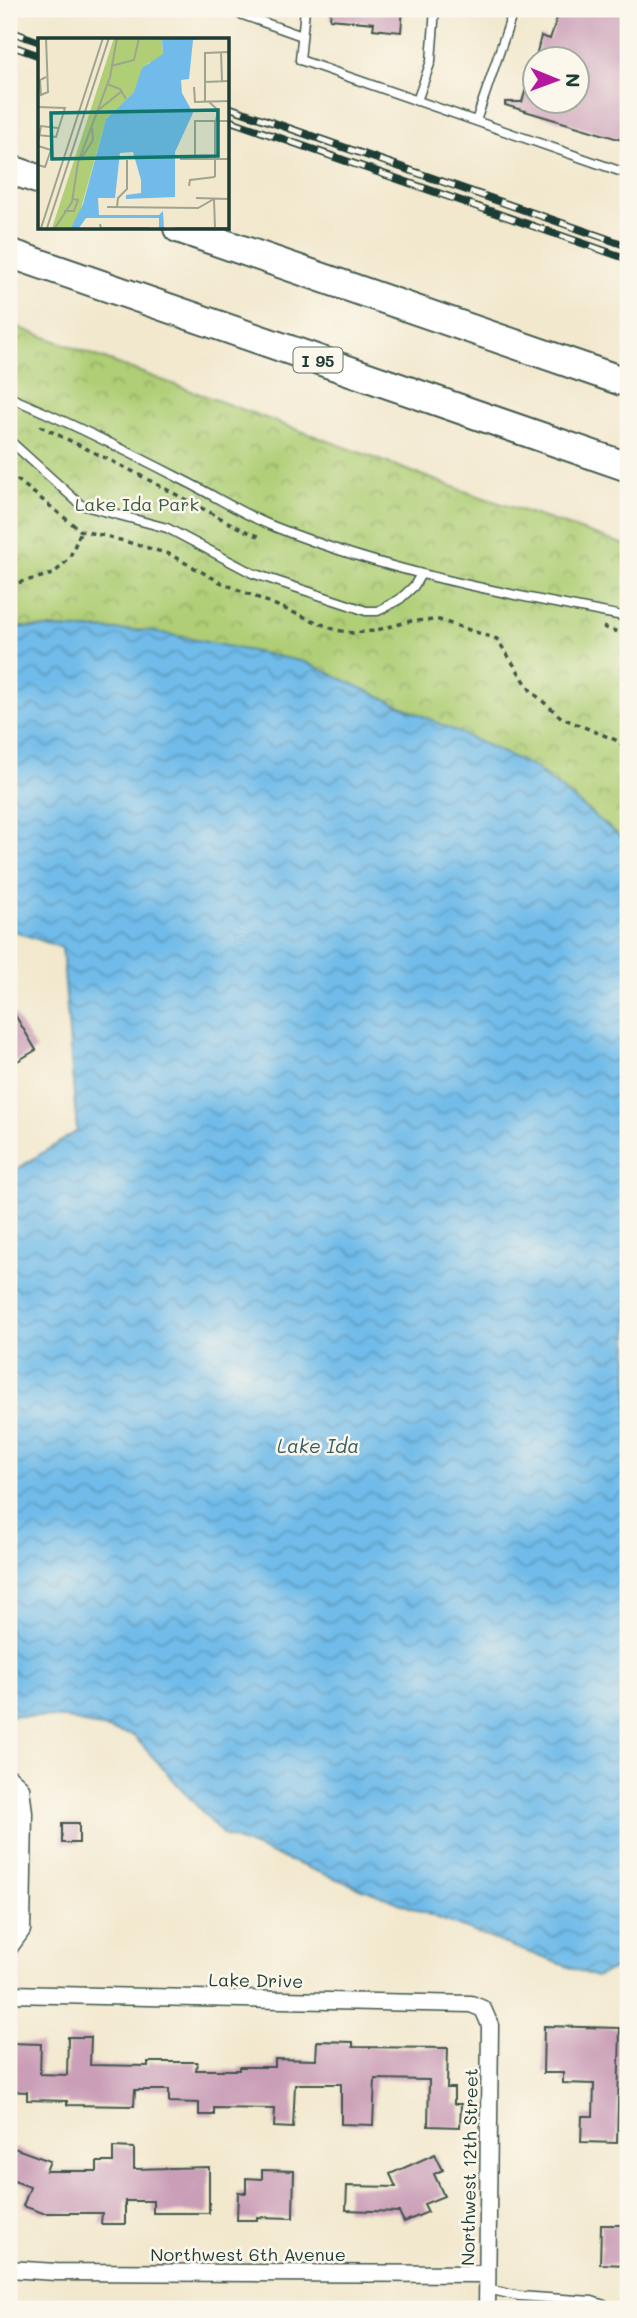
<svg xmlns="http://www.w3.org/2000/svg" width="637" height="2318" font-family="Mali,sans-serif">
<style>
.park{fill:url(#park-crowns);stroke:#678654;stroke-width:2}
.water{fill:url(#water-waves);stroke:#487c8e;stroke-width:2}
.building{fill:#ca9eb7}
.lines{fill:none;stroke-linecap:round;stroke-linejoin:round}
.lane-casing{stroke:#3f574b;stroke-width:11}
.street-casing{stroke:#3f574b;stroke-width:19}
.highway-casing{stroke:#3f574b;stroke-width:32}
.path{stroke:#3f574b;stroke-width:3.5;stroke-dasharray:5 5;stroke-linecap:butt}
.lane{stroke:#fff;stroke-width:8}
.street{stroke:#fff;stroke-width:16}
.highway{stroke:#fff;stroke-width:28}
.rail-casing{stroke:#1f3d34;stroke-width:8}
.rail{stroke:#fbf7ec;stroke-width:5;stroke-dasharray:16;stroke-linecap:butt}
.labels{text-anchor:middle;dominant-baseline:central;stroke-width:5;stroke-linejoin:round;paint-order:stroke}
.shield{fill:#fbf7ec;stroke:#61756b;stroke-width:2}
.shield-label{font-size:16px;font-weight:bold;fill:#1f3d34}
.park-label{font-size:18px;fill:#3c5a41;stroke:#fbf7ec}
.street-label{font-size:18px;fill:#1f3d34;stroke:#fbf7ec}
.water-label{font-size:19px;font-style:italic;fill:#335c61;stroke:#fbf7ec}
.inset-road{fill:none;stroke:#9ea490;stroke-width:2}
.view{fill:#0f766e;fill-opacity:0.15;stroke:#0f766e;stroke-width:3.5}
.inset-edge{fill:none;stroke:#1f3d34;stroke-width:3.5}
</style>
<defs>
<pattern id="park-crowns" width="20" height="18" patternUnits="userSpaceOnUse" patternTransform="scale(1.75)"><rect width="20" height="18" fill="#afce75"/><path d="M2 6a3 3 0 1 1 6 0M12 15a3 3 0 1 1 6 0" fill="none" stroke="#8ea861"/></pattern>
<pattern id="water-waves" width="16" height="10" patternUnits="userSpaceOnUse" patternTransform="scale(1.75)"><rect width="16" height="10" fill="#70bbe9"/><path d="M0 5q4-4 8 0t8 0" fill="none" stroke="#5b99be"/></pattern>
</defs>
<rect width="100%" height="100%" fill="#fbf7ec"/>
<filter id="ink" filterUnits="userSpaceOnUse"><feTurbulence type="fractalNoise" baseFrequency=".0143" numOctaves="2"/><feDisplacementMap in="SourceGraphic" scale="14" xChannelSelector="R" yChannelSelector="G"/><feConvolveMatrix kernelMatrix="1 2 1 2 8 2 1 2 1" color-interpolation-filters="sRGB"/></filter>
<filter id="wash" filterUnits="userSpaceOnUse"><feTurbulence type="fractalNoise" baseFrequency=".00686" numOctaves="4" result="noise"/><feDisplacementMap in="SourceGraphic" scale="28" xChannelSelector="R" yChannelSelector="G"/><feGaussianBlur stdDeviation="1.57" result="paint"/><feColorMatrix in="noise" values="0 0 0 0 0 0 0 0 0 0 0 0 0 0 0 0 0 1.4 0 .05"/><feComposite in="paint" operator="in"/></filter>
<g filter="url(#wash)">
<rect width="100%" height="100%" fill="#f2e8ce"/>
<path class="park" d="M 9,324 L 478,496 L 628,546 L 628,843 L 534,767 L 152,631 L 9,627 Z"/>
<path class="water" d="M 9,627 L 152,631 L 305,662 L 534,767 L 628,843 L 628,1963 L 596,1977 L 500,1942 L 223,1835 L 134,1736 L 65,1718 L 9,1715 L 9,1174 L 77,1131 L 62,948 L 9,929 Z"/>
<g id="blocks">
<path class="building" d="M 331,9 L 403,9 L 401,32 L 373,29 L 374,23 L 330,19 Z
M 560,9 L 628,9 L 628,142 L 505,105 L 505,102 L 522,102 L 532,69 L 536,70 L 536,102 L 578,102 L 578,60 L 535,60 L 541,36 L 550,39 Z
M 9,1005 L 36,1050 L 9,1066 Z
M 62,1823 L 79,1823 L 79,1843 L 62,1843 Z
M 544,2026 L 620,2028 L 617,2143 L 581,2142 L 582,2116 L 593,2116 L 594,2084 L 563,2083 L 563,2073 L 543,2073 Z
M 68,2037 L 91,2037 L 90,2065 L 148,2066 L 148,2062 L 197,2062 L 196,2070 L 239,2070 L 239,2067 L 275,2067 L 275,2059 L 316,2060 L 317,2041 L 353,2042 L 353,2047 L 448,2048 L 447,2088 L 454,2088 L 454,2104 L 461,2104 L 460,2127 L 428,2126 L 429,2080 L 375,2079 L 373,2125 L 341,2124 L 341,2084 L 295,2084 L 293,2128 L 274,2127 L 275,2109 L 214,2108 L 214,2115 L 199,2115 L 199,2103 L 169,2102 L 169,2090 L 135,2090 L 134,2106 L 67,2105 L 67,2101 L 27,2100 L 27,2092 L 9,2091 L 9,2043 L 41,2044 L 40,2074 L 67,2075 Z
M 113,2147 L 134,2148 L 134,2169 L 209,2167 L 209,2213 L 153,2213 L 153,2201 L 125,2201 L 125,2224 L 101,2224 L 102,2213 L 43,2213 L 23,2206 L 30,2187 L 9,2179 L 9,2162 L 14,2148 L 50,2161 L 46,2171 L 97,2171 L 97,2162 L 113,2162 Z
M 435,2154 L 443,2170 L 434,2174 L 444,2196 L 424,2204 L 428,2212 L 404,2222 L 399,2212 L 346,2210 L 347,2186 L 396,2187 L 390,2174 Z
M 262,2170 L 294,2171 L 293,2218 L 257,2217 L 257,2220 L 237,2220 L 238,2192 L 246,2193 L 246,2178 L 262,2179 Z
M 601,2225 L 628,2225 L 628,2265 L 600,2264 Z"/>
</g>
</g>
<g filter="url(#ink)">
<use href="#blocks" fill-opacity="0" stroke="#3f574b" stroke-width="2"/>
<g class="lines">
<defs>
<path id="lane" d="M 226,9 L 302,36
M 305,9 L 300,60 L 628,174
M 417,101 L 431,61 L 435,9
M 476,121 L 514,9
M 9,397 C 69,422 127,451 185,481 C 215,496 244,515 275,527 C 390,573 507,594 628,617
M 9,440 L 81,505 L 167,528 L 252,573 L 349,605 L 366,611 L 378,611 L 400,599 L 414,586 L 421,574
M 487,2289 L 519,2296 L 592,2301 L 616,2309"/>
<path id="street" d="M 9,1777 L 21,1788 L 24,1813 L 22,1930 L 9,1948
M 9,1994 L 471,2004 L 483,2009 L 490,2025 L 487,2309
M 9,2269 L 56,2272 L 487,2274"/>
<path id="highway" d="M 9,169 L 40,180
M 178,228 L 628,383
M 9,253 L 628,467"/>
</defs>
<use href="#lane" class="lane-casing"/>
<use href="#street" class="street-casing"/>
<use href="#highway" class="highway-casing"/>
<path class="path" d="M 40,426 L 130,470 L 243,530 L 261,537
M 9,473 L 81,531 L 106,536 L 169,554 L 222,583 L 336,630 L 353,633 L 373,631 L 411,621 L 439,620 L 497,639 L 531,691 L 562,718 L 618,741 L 628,751
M 9,585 L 53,574 L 69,559 L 81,531
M 603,627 L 628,635"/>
<use href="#lane" class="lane"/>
<use href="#street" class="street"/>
<use href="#highway" class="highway"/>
<defs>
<path id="rail" d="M 9,31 L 40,42
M 9,45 L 40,56
M 228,107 L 628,246
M 228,120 L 628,259"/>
</defs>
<use href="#rail" class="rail-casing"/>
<use href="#rail" class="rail"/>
</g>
</g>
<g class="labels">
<rect class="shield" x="293.5" y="347.5" width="49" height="25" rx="5"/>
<g class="shield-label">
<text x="318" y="360">I 95</text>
</g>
<g class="park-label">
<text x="137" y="504">Lake Ida Park</text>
</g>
<g class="street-label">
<text transform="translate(256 1980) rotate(1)">Lake Drive</text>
<text transform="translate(469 2167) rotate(-89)">Northwest 12th Street</text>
<text x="248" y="2254">Northwest 6th Avenue</text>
</g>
<g class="water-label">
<text x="318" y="1445">Lake Ida</text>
</g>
</g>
<g transform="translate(38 38)">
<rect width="191" height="191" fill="#f2e8ce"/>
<path d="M 76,0 L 124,0 L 125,16 L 119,24 L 110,25 L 96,54 L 68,81 L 40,181 L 33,190 L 14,190 Z" fill="#afce75"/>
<path d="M 124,0 L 174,0 L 155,2 L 151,41 L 143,42 L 144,55 L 155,75 L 137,114 L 137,159 L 88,161 L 88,157 L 103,155 L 103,142 L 95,114 L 82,115 L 77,160 L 60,160 L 61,177 L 121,177 L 125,173 L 126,190 L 121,190 L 121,180 L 48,180 L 41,190 L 33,190 L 45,166 L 68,81 L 96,54 L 104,30 L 125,16 Z" fill="#70bbe9"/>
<path class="inset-road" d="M 183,14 L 184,43M 73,28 L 96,22 L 101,0M 8,39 L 2,42 L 3,57 L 10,54 L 8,0M 166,44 L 191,43M 69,46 L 82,51 L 88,61M 156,49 L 157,64 L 191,63M 167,63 L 167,15 L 191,14M 170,63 L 180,72 L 178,83M 0,69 L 27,70 L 18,99 L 0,97M 59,73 L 84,53M 177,83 L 177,139M 0,105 L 3,88 L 20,90M 0,108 L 13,112 L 7,129 L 0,127M 43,121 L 55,102 L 54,90M 142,121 L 191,121M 157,121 L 157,83 L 191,83M 151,148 L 152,142 L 177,139M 158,160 L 191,161M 176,161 L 177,190M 69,169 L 160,170 L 176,161M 79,169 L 80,160 L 89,151 L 89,122M 26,173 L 36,173 L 40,162 L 35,161M 62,186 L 63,190 L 111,190M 3,190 L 65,0M 9,190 L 71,0M 17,190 L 34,164 L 40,125 L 72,39 L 79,0M 137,190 L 191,190"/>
<path class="view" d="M 180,72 L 180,118 L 14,121 L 13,75 Z"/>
<rect width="191" height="191" class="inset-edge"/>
</g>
<rect width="637" height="2318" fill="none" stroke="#fbf7ec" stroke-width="35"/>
<g transform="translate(556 80) rotate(91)"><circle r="33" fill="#fbf7ec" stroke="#a3ada2" stroke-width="2"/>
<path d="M0-5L12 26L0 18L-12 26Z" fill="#b5179e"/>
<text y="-10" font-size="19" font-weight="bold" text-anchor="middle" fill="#1f3d34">N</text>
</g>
</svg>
